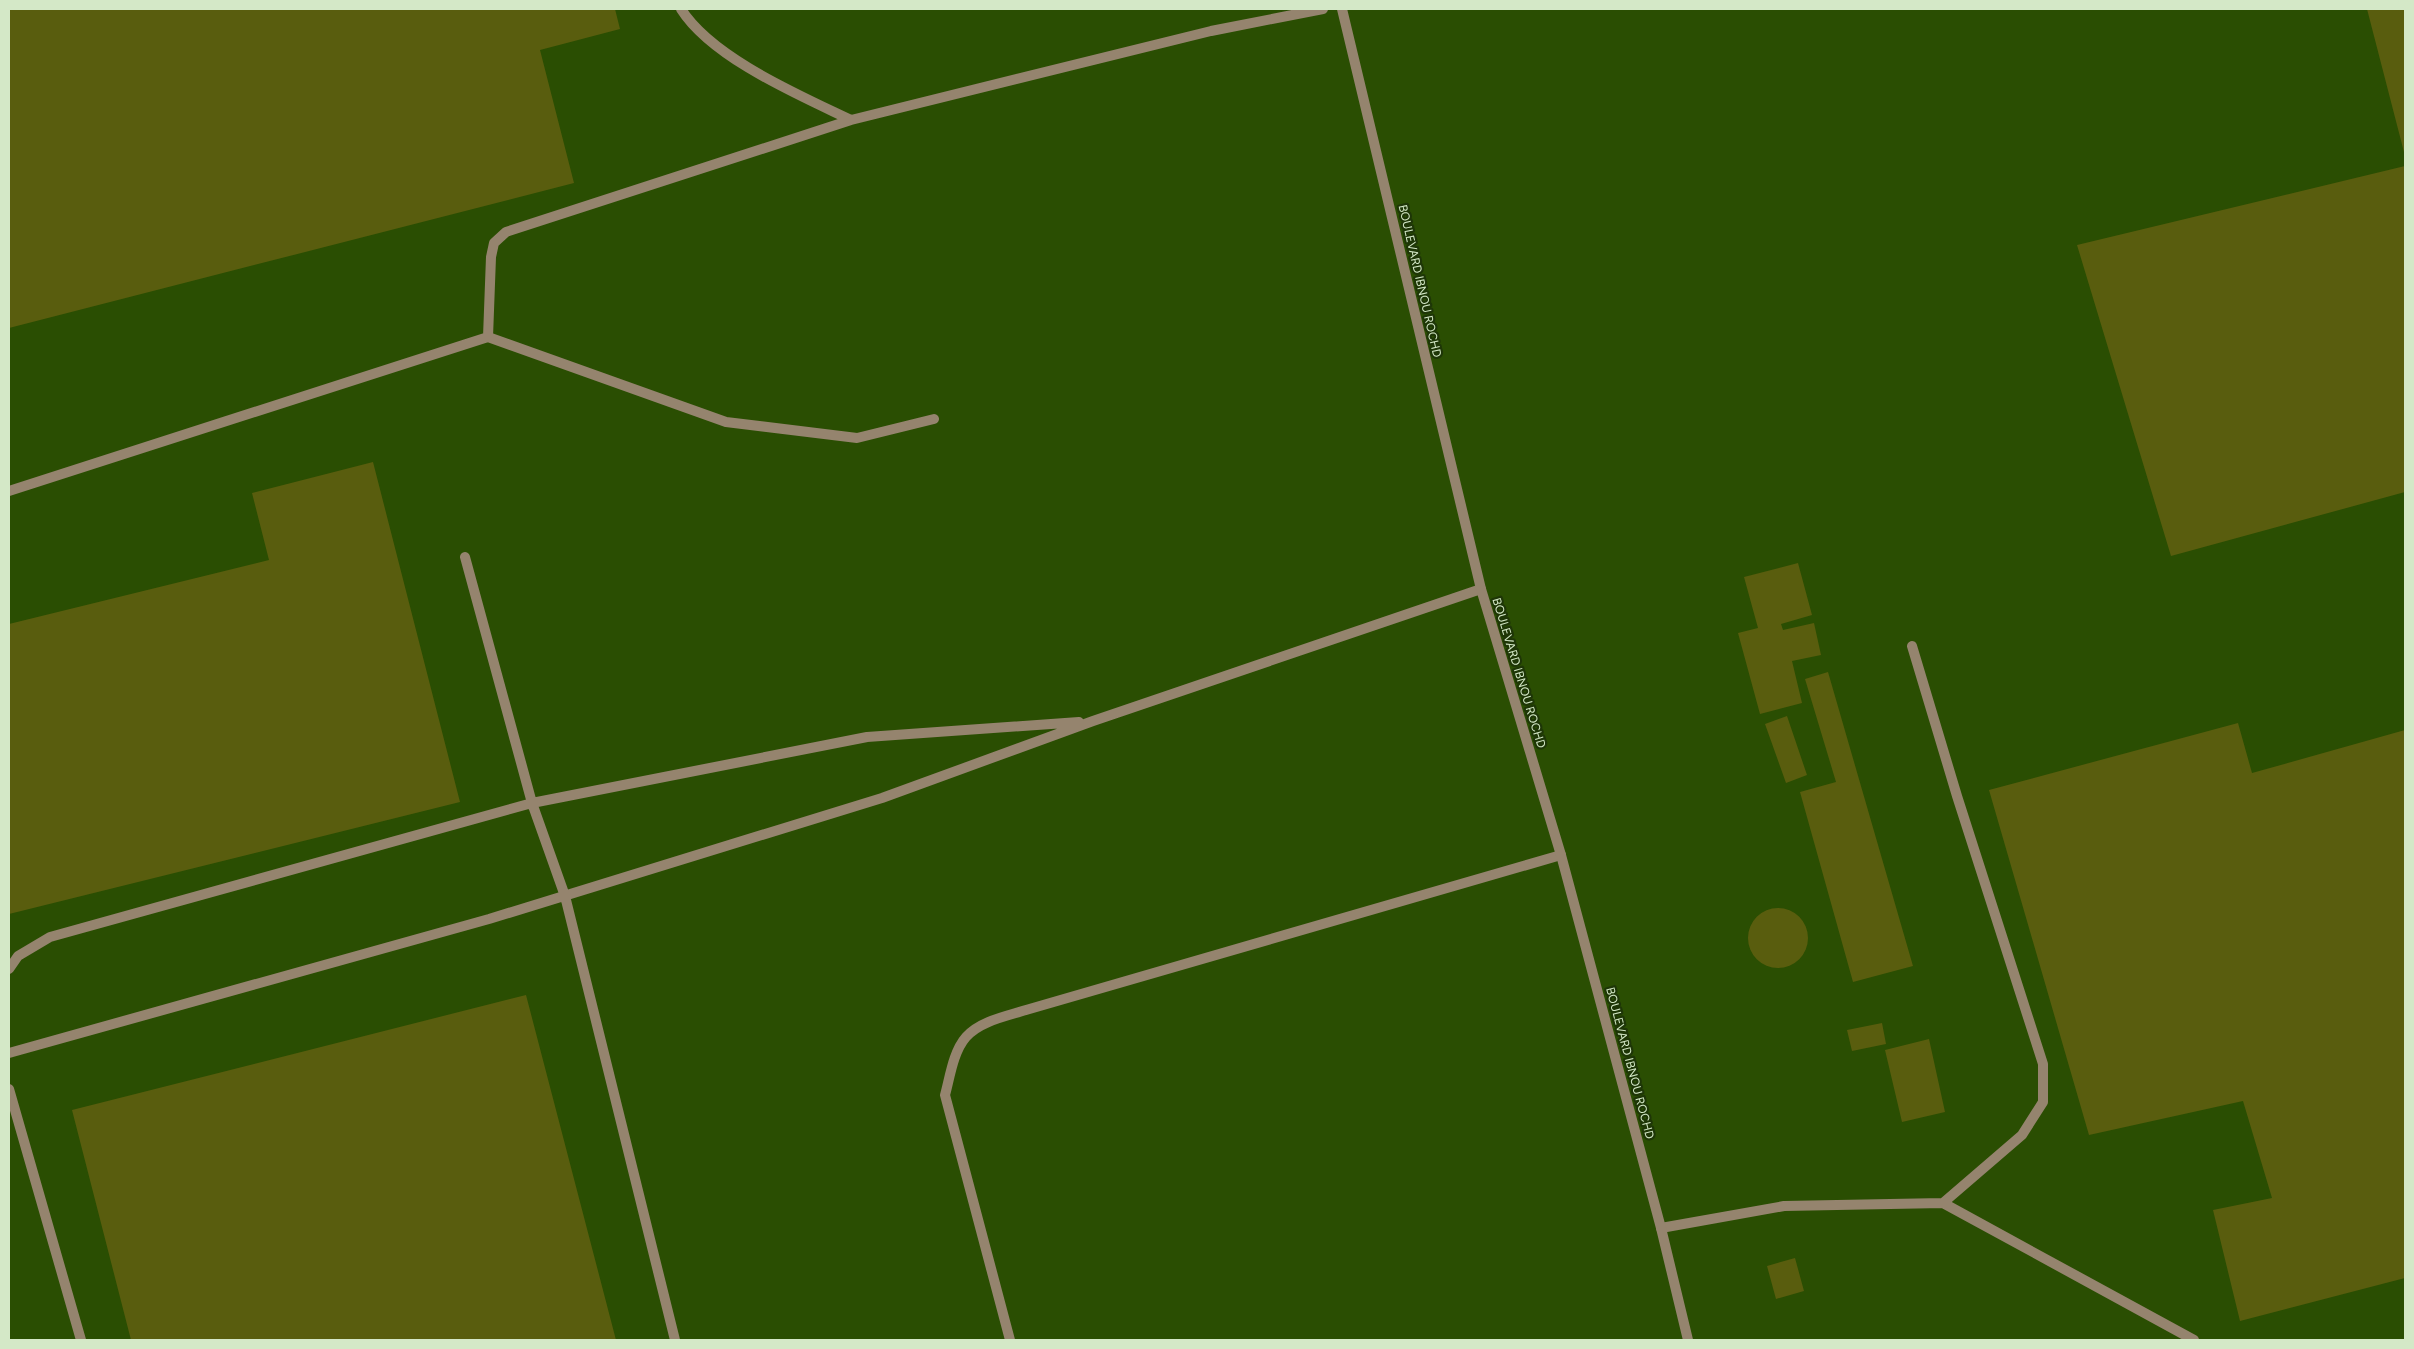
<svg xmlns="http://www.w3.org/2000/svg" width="2414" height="1349" font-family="Figtree,sans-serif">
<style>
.built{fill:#2a4e02}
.building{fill:#595d0e}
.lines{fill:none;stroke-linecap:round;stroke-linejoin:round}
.lane{stroke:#95846e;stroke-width:10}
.street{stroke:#95846e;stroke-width:10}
.labels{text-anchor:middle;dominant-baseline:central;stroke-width:4.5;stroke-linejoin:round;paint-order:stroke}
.street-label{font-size:12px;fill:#d4e8c7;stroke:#1e3607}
</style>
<rect width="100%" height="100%" fill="#234201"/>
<path class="built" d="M 9,9 L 2405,9 L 2405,1340 L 9,1340 Z"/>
<path class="building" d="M 9,9 L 615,9 L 620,29 L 540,50 L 574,183 L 9,328 Z
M 2367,9 L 2405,9 L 2405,156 Z
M 2405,166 L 2405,492 L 2171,556 L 2077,245 Z
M 373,462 L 460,802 L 9,914 L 9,624 L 269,560 L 252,493 Z
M 1798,563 L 1812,615 L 1781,624 L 1783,630 L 1814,623 L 1821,655 L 1792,661 L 1802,703 L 1760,714 L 1738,633 L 1758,628 L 1744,577 Z
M 1828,672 L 1913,966 L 1853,982 L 1800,792 L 1836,782 L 1805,679 Z
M 1787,716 L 1807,775 L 1786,783 L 1765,724 Z
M 2238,723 L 2252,773 L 2405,730 L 2405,1278 L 2240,1321 L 2213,1210 L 2272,1198 L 2243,1101 L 2089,1135 L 1989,790 Z
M1748 938a30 30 0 1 1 60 0a30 30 0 1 1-60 0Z
M 526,995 L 616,1340 L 131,1340 L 72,1110 Z
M 1882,1023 L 1886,1044 L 1852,1051 L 1847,1030 Z
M 1929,1039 L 1945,1112 L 1902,1122 L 1885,1050 Z
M 1795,1258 L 1804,1291 L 1776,1299 L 1767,1266 Z"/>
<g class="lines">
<path class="lane" d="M 681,9 C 712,58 799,95 851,120 L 1211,31 L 1323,9
M 488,337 L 491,257 L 494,243 L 506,232 L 851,120
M 9,491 L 488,337 L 726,422 L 857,438 L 934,419
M 465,557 L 532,803 L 565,896 L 675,1340
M 1912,646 L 1957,796 L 2043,1064 L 2043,1102 L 2022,1135 L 1943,1203
M 9,969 L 18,956 L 50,937 L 532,803 L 867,737 L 1079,722
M 9,1053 L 489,919 L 882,798 L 1093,721 L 1481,589
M 9,1089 L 81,1340
M 1661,1228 L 1784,1206 L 1943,1203 L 2194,1340
M 1010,1340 L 945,1095 C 950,1077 953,1052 966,1037 C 980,1021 1007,1016 1026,1010 L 1561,855"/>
<path class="street" d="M 1342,9 L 1481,589 L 1561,855 L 1661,1228 L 1688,1340"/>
</g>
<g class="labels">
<g class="street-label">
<text transform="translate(1420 281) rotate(77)">BOULEVARD IBNOU ROCHD</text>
<text transform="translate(1519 673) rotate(73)">BOULEVARD IBNOU ROCHD</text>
<text transform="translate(1630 1063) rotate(75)">BOULEVARD IBNOU ROCHD</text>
</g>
</g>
<rect width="2414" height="1349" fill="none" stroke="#d4e8c7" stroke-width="20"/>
</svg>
